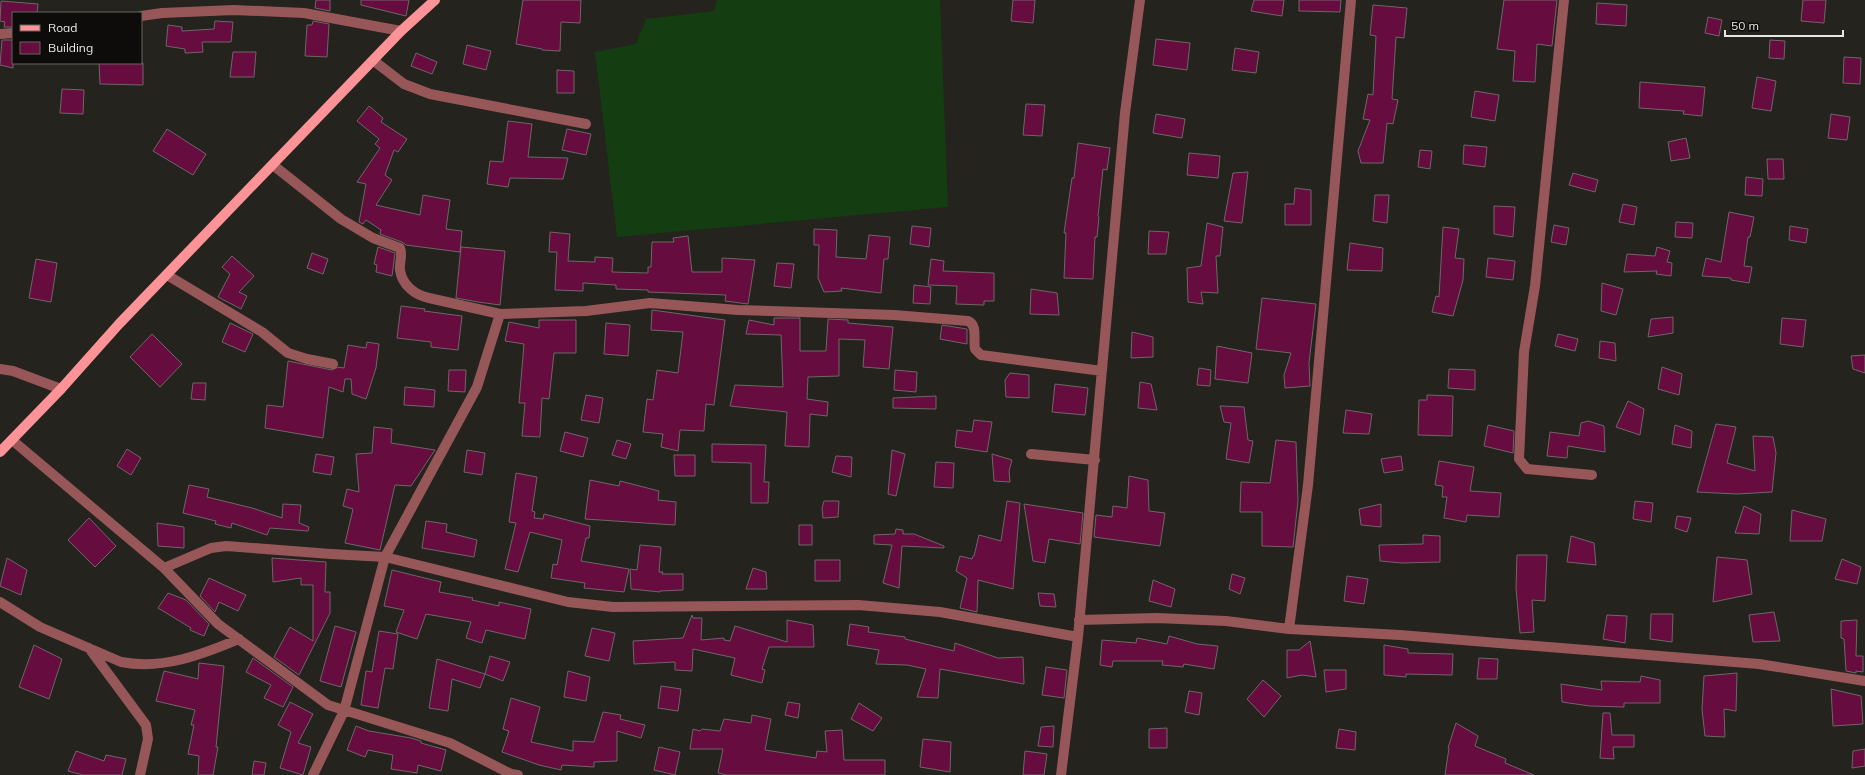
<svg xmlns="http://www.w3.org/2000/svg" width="1865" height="775" font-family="Mulish,sans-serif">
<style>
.pitch{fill:#143d12}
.building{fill:#660c3e;stroke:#6e6669}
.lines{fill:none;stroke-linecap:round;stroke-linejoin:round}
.minor{stroke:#975758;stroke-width:10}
.major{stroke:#fd9396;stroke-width:10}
</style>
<rect width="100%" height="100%" fill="#24231d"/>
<path class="pitch" d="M 717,0 L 940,0 L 948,207 L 617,237 L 595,52 L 636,44 L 646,19 L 714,11 Z"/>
<path class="building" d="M 316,0 L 330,0 L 330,11 L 315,8 Z
M 361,0 L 409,0 L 406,16 L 361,5 Z
M 523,0 L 581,0 L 580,23 L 561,22 L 560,51 L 542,50 L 542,49 L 516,44 Z
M 1013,0 L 1035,0 L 1033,23 L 1011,21 Z
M 1254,0 L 1284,0 L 1282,16 L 1251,11 Z
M 1299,0 L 1341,0 L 1340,12 L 1299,11 Z
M 1504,0 L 1557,0 L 1552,46 L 1537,44 L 1535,82 L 1513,81 L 1515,51 L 1497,49 Z
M 1803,0 L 1826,0 L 1824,23 L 1801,21 Z
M 1,1 L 38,4 L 37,13 L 13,13 L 13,27 L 4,27 L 5,22 L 0,21 Z
M 1597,3 L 1627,5 L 1626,26 L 1596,24 Z
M 1373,5 L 1407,8 L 1404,38 L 1396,37 L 1392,99 L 1398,100 L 1393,124 L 1387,123 L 1383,163 L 1361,163 L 1358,151 L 1370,120 L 1363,119 L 1368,94 L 1373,95 L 1376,36 L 1370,35 Z
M 1708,17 L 1722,20 L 1719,36 L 1705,33 Z
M 215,21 L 233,22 L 231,42 L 202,42 L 203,52 L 185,53 L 185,49 L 166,46 L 168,25 L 182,27 L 182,31 L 214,29 Z
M 313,21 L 329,24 L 327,57 L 305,56 L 307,25 L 312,25 Z
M 1156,39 L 1190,43 L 1187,70 L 1153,65 Z
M 2,40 L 13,40 L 13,68 L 0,65 Z
M 1770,40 L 1785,41 L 1784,59 L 1769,58 Z
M 467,45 L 491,51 L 486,70 L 463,64 Z
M 1235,48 L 1259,52 L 1256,73 L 1232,70 Z
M 233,52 L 256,52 L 254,77 L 230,77 Z
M 416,53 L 437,62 L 432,74 L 411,66 Z
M 1844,57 L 1861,58 L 1860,84 L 1843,83 Z
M 99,63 L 143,63 L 143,85 L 100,84 Z
M 557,70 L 574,71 L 574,93 L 557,93 Z
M 1757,77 L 1776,81 L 1771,111 L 1752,108 Z
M 1640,82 L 1705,87 L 1702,116 L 1683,114 L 1684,111 L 1639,108 Z
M 62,89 L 84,90 L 83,114 L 60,113 Z
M 1475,91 L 1499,95 L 1495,121 L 1471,117 Z
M 1026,104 L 1045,105 L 1042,136 L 1023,135 Z
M 369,106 L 383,118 L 381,122 L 407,139 L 398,152 L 394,150 L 385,175 L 392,180 L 376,205 L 420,215 L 423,195 L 450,200 L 446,229 L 462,231 L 460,252 L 406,245 L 402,242 L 380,234 L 381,230 L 366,220 L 363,224 L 359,222 L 366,184 L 357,182 L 380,148 L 375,144 L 379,139 L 357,121 Z
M 1156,114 L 1185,119 L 1182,138 L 1153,133 Z
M 1831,114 L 1850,117 L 1847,140 L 1828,138 Z
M 508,121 L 532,124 L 528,157 L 568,158 L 563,179 L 510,178 L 508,187 L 487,184 L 490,161 L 503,162 Z
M 167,129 L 206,154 L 193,175 L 153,151 Z
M 567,129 L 591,134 L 586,155 L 562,150 Z
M 1686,138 L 1690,158 L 1671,161 L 1668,142 Z
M 1078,143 L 1110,148 L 1107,170 L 1103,169 L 1098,216 L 1099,217 L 1097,237 L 1095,237 L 1093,279 L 1064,278 L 1066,233 L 1064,233 L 1072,178 L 1074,178 Z
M 1464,145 L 1487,147 L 1485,167 L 1463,164 Z
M 1420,150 L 1432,151 L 1430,169 L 1418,167 Z
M 1189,153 L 1220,156 L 1218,178 L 1187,175 Z
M 1767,159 L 1783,159 L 1784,179 L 1768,179 Z
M 1248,172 L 1242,223 L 1224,221 L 1233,173 Z
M 1573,173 L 1598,180 L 1595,192 L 1569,185 Z
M 1746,177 L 1763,179 L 1762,196 L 1745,195 Z
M 1295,188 L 1311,190 L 1311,225 L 1285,225 L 1285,204 L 1294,204 Z
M 1375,195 L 1389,195 L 1387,223 L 1373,221 Z
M 1623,204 L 1637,207 L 1634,225 L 1619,222 Z
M 1494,206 L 1515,207 L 1513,237 L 1494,234 Z
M 1729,212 L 1754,217 L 1750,237 L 1748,237 L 1744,266 L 1752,267 L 1749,283 L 1731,280 L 1731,278 L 1702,276 L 1706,258 L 1721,262 Z
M 1676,222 L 1693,223 L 1692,238 L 1675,237 Z
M 1207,223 L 1223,227 L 1220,256 L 1216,256 L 1218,293 L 1201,292 L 1203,304 L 1188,302 L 1187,268 L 1201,266 Z
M 1554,225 L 1569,228 L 1566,245 L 1551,242 Z
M 912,226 L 931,228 L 929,247 L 910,244 Z
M 1790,226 L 1808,229 L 1806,243 L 1789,240 Z
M 1443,227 L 1459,229 L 1455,258 L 1464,259 L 1463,280 L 1453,316 L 1432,312 L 1436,296 L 1439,297 Z
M 814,229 L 837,230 L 836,257 L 866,259 L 869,235 L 890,237 L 888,259 L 884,259 L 881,293 L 841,288 L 842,291 L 824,292 L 818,278 L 819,245 L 814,245 Z
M 1149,231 L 1169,232 L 1166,254 L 1148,254 Z
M 550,232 L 570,234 L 568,261 L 595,262 L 595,257 L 613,258 L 612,272 L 648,273 L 648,267 L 651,267 L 652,242 L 674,242 L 673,238 L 688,236 L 692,272 L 722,272 L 722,258 L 755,260 L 748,304 L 725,301 L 726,295 L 648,292 L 648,290 L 616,289 L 616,285 L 583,283 L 583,291 L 555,290 L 557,252 L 549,252 Z
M 1350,243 L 1383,248 L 1382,271 L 1347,270 Z
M 378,247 L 395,253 L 392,276 L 376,272 L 377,265 L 374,264 Z
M 461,247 L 505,251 L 500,305 L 478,302 L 456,298 Z
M 1657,247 L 1670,251 L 1667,262 L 1672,263 L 1671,276 L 1656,274 L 1657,271 L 1624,272 L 1627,254 L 1655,256 Z
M 312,253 L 328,259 L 323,274 L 307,268 Z
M 232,256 L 254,276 L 239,292 L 247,296 L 241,309 L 218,297 L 230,274 L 222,267 Z
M 1488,258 L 1515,261 L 1513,280 L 1486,277 Z
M 36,259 L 57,263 L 51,302 L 29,298 Z
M 931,259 L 944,261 L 943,271 L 994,273 L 994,301 L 984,301 L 984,305 L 956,304 L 957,286 L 928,285 Z
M 777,263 L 794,264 L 791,288 L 774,286 Z
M 1602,283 L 1623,289 L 1616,315 L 1601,311 Z
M 914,285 L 931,287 L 930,304 L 913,303 Z
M 1031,289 L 1057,293 L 1059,315 L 1030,314 Z
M 1262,298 L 1316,304 L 1309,363 L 1310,386 L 1285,388 L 1284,375 L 1291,353 L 1256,349 Z
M 401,306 L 425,309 L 424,311 L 462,316 L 458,350 L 431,347 L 431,342 L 397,338 Z
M 652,310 L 725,320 L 714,405 L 706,404 L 704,431 L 680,430 L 678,451 L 661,447 L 663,434 L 643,432 L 647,399 L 653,400 L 657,370 L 678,373 L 683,332 L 651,330 Z
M 1673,317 L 1673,333 L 1648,337 L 1651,319 Z
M 774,318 L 800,318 L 800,351 L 826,351 L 828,319 L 848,320 L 848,323 L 893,327 L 889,369 L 863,367 L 865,340 L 839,339 L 839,376 L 808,377 L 807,399 L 828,402 L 827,416 L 810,414 L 809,447 L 785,446 L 787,412 L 730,406 L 735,385 L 783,387 L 781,335 L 746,334 L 749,320 L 774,325 Z
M 1782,318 L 1806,320 L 1803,347 L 1780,344 Z
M 539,320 L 576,320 L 576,353 L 554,353 L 549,399 L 542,398 L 540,437 L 522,436 L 525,403 L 519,403 L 524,344 L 505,341 L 509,322 L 539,328 Z
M 230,323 L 253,334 L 245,352 L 222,342 Z
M 606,323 L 630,325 L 628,356 L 604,354 Z
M 942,325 L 967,329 L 967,344 L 940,339 Z
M 1132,332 L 1153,337 L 1153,357 L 1131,358 Z
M 152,334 L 182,364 L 160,387 L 130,357 Z
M 1558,334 L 1578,339 L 1575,351 L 1555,346 Z
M 1600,341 L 1615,343 L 1616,361 L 1599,358 Z
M 367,342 L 379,344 L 376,368 L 366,399 L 352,394 L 351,379 L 345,379 L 343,392 L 329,387 L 323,438 L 265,428 L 267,405 L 283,407 L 288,361 L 332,370 L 338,367 L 344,368 L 348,345 L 366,348 Z
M 1217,346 L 1252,353 L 1248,383 L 1215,379 Z
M 1865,355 L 1865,373 L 1853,369 L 1851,356 Z
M 1662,367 L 1682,374 L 1679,395 L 1658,389 Z
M 1199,368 L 1211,370 L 1210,386 L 1197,385 Z
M 1449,369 L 1475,370 L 1475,390 L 1448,388 Z
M 449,370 L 466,370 L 465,392 L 448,391 Z
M 895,370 L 917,372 L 916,392 L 894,390 Z
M 1010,373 L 1029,375 L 1029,398 L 1006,397 L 1005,380 Z
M 1140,382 L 1151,384 L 1157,410 L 1138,408 Z
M 193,383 L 206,383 L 205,400 L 191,399 Z
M 1055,384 L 1088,388 L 1085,415 L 1052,412 Z
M 405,387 L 435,390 L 434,407 L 404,405 Z
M 586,395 L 603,398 L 599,423 L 581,420 Z
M 1427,395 L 1453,396 L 1452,436 L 1418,435 L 1419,400 L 1427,400 Z
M 936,396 L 936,409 L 893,408 L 893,398 Z
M 1628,401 L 1644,409 L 1640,435 L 1616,427 Z
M 1220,406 L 1244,407 L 1248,440 L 1253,441 L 1249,463 L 1226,459 L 1231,423 L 1224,422 Z
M 1346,410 L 1372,414 L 1369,434 L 1343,433 Z
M 974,420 L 992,422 L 987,452 L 955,447 L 957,430 L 972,432 Z
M 1588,421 L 1604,426 L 1605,452 L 1568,446 L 1567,458 L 1547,456 L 1550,432 L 1579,436 L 1581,423 Z
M 1716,424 L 1736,427 L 1727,463 L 1755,471 L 1753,436 L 1773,437 L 1776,453 L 1772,492 L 1737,494 L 1697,492 Z
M 1488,425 L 1514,431 L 1513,453 L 1484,446 Z
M 1675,425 L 1692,431 L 1691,448 L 1672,444 Z
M 374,427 L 392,429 L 391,443 L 435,450 L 411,486 L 395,485 L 380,550 L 345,543 L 353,509 L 343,506 L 347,489 L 359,492 L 356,454 L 372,453 Z
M 565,432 L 588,438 L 583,457 L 560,451 Z
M 617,440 L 631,444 L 626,459 L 612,455 Z
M 1276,440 L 1296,442 L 1298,501 L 1293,547 L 1262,546 L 1262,512 L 1240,512 L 1241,482 L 1270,483 Z
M 712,444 L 766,445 L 764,482 L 769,482 L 768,503 L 751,503 L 751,463 L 712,462 Z
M 127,449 L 141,458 L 131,475 L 117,466 Z
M 467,450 L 485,453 L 482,475 L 464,472 Z
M 892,450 L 905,454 L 896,496 L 888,494 Z
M 316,454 L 334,457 L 331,475 L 313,472 Z
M 992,454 L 1012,460 L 1009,471 L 1010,482 L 994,481 Z
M 674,455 L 695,455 L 695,476 L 675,476 Z
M 836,456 L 852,457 L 851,477 L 832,472 Z
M 1401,456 L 1403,470 L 1384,473 L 1381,459 Z
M 1439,461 L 1474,467 L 1470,491 L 1501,493 L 1499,517 L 1467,515 L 1466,522 L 1444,518 L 1447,497 L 1442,497 L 1443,486 L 1435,485 Z
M 936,462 L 954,463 L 953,488 L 934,487 Z
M 516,473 L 537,477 L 532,511 L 535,512 L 534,518 L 543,519 L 544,514 L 590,526 L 589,538 L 586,538 L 581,561 L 629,569 L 624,592 L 584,588 L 585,583 L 551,578 L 553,564 L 557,565 L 562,540 L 530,532 L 518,572 L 505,569 L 516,523 L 509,522 Z
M 1129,476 L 1148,480 L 1149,511 L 1165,513 L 1160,546 L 1094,537 L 1096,515 L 1112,517 L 1113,506 L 1127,508 Z
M 590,480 L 619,486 L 620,481 L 659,491 L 658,500 L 676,502 L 675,525 L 585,519 Z
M 189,485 L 209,489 L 207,497 L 252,508 L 282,518 L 283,504 L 301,505 L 299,523 L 309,527 L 308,531 L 270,528 L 267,535 L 232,523 L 231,528 L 215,524 L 216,521 L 183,513 Z
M 824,501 L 839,501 L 838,517 L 823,518 L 822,508 Z
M 1007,501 L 1020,503 L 1013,589 L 978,580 L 977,612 L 960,608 L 967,578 L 956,571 L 960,556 L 972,559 L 973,556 L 974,556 L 979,535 L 1001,541 Z
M 1635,501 L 1653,503 L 1651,522 L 1633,519 Z
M 1024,504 L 1083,513 L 1080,544 L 1049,539 L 1045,563 L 1033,561 Z
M 1381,504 L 1381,527 L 1361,525 L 1359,509 Z
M 1744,506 L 1761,514 L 1759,534 L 1735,533 Z
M 1792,510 L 1826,519 L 1822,541 L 1790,541 Z
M 1677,516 L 1691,518 L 1687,532 L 1675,528 Z
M 89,518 L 116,546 L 95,567 L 68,540 Z
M 426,521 L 447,524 L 446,532 L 477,540 L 474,557 L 422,548 Z
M 157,523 L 184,527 L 184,548 L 158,546 Z
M 799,525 L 812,525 L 812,545 L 799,545 Z
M 896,529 L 903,530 L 903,534 L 914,534 L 944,546 L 944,548 L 902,546 L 899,588 L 883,583 L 892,545 L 874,544 L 874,535 L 895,534 Z
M 1423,535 L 1440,536 L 1440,562 L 1402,563 L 1380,561 L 1379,545 L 1423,544 Z
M 1571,536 L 1594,543 L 1596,565 L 1567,562 Z
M 640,545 L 661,547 L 659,572 L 663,572 L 662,574 L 683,574 L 683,590 L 660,591 L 660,592 L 631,589 L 630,569 L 637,570 Z
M 1517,555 L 1547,555 L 1545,601 L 1532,600 L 1534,632 L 1520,633 L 1516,588 Z
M 1717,557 L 1747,560 L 1752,594 L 1713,602 Z
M 7,558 L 27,570 L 21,595 L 0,586 Z
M 272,558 L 326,562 L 325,592 L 330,592 L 330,613 L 299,675 L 274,657 L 290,627 L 313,641 L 313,585 L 301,585 L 301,578 L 273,582 Z
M 1842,559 L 1861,567 L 1857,584 L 1835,579 Z
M 815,560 L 840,560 L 840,581 L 815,581 Z
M 753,568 L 766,572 L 767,589 L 746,589 Z
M 392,570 L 441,582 L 439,592 L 473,598 L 472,600 L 499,606 L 499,602 L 531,609 L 525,639 L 486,630 L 482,643 L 466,638 L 471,622 L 426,614 L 417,639 L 396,632 L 404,610 L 384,606 Z
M 1232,574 L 1245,578 L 1240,594 L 1229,589 Z
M 1347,576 L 1368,579 L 1364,604 L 1344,601 Z
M 209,578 L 246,595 L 238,611 L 219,602 L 215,612 L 200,596 Z
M 1153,580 L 1175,589 L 1171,607 L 1149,601 Z
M 168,593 L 186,600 L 209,624 L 204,636 L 190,630 L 191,628 L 158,608 Z
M 1038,593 L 1054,594 L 1056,607 L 1040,606 Z
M 1774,612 L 1780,641 L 1753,642 L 1749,615 Z
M 1651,614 L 1673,614 L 1672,642 L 1650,639 Z
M 692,615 L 693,618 L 702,618 L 701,640 L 724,638 L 724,640 L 730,641 L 735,626 L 787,642 L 787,620 L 813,625 L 814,647 L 769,647 L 762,669 L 765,670 L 762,683 L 731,675 L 735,658 L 693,649 L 692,671 L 675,670 L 675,662 L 634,664 L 633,641 L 683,638 Z
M 1607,615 L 1627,616 L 1625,643 L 1603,639 Z
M 1857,620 L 1856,656 L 1863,656 L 1863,672 L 1856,671 L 1856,673 L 1846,671 L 1844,639 L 1841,638 L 1841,621 Z
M 850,624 L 869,627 L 868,632 L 905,637 L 905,639 L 954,651 L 955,643 L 998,658 L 1023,657 L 1024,684 L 940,669 L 938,698 L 917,697 L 926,669 L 907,665 L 876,664 L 879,650 L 847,645 Z
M 335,626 L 356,632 L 341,687 L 320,681 Z
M 592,628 L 615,633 L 609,661 L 585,656 Z
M 379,631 L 398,634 L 393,669 L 385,668 L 378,708 L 361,705 L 366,671 L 372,672 Z
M 1169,636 L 1197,644 L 1218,646 L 1214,669 L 1184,664 L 1183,667 L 1162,665 L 1163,661 L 1113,661 L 1112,667 L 1100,665 L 1102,640 L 1136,643 L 1137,638 L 1167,644 Z
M 1310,641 L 1316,677 L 1302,675 L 1287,678 L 1287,650 L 1299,650 Z
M 34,645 L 62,659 L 49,699 L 19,687 Z
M 1384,645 L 1408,649 L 1408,653 L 1453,654 L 1452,675 L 1406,674 L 1406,677 L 1384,675 Z
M 490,656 L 510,662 L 503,681 L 485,674 Z
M 253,658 L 293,687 L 283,707 L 264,698 L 271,685 L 246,672 Z
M 1479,658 L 1498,659 L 1497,679 L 1477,679 Z
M 437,659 L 485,674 L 480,688 L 452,679 L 448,711 L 429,708 Z
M 199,663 L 224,666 L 216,747 L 218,747 L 213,775 L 198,775 L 199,756 L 188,754 L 194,725 L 191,725 L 195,710 L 156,701 L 164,671 L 198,679 Z
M 1046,667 L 1067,670 L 1064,698 L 1042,695 Z
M 1324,670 L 1346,670 L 1346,689 L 1326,692 Z
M 568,671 L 590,677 L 586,701 L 564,697 Z
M 1737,673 L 1736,711 L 1724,709 L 1725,737 L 1705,736 L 1702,709 L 1704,676 Z
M 1641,676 L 1660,680 L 1660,703 L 1624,703 L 1624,707 L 1590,706 L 1562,702 L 1561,684 L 1602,690 L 1601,681 L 1640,682 Z
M 1263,680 L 1281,696 L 1264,717 L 1247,699 Z
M 661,686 L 681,689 L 678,711 L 658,708 Z
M 1831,689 L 1861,696 L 1863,724 L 1833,726 Z
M 1189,691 L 1202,693 L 1199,715 L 1185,712 Z
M 511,698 L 540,707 L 531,742 L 573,751 L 573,741 L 594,742 L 603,712 L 621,715 L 620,719 L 645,725 L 641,738 L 617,731 L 617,761 L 594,762 L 594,767 L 562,765 L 561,770 L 539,765 L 502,752 L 509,731 L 503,729 Z
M 290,702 L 313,714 L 298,743 L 311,747 L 303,775 L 280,768 L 291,732 L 278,725 Z
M 788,702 L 800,704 L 798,718 L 785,715 Z
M 859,703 L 882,718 L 873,731 L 851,719 Z
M 1603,713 L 1610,713 L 1612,735 L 1634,735 L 1634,747 L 1613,747 L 1614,759 L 1600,758 Z
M 752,715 L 771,719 L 765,750 L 816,758 L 817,751 L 827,752 L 825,731 L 842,730 L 844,760 L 885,760 L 885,775 L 727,775 L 718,773 L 723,749 L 690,749 L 693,729 L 700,731 L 702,729 L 720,731 L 724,719 L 751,723 Z
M 1456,723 L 1478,736 L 1475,746 L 1506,759 L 1505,763 L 1534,775 L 1445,775 L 1449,748 L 1448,748 Z
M 356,726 L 369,731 L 411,738 L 421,741 L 421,743 L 446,750 L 441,771 L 418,765 L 417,773 L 391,769 L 393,755 L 368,750 L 365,757 L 347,750 Z
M 1054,726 L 1053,747 L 1038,746 L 1041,727 Z
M 1167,728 L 1167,748 L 1149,748 L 1149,729 Z
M 1339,729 L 1356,732 L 1355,750 L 1336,748 Z
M 923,739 L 951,742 L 950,772 L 920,767 Z
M 659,747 L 680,752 L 675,775 L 654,770 Z
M 1865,749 L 1865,766 L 1852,768 L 1853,751 Z
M 76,751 L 104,761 L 106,755 L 126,759 L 122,775 L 83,775 L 68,771 Z
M 1025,751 L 1047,754 L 1044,775 L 1023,775 Z
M 254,761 L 266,763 L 264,775 L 252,775 Z"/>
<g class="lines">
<path class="minor" d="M 1564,0 L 1535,286 L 1524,352 L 1519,459 L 1527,469 L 1592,475
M 141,16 L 162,13 L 234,10 L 304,13 L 401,31
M 0,34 L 13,33
M 374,61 L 404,84 L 430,94 L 586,124
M 273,165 L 341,219 L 373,238 L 400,248 C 403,255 399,263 400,270 C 402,285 415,295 429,298 L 500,314 L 586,311 L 650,303 L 738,310 L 894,315 L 968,321 C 978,325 973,340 975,349 L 981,355 L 1102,371
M 167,275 L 262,332 L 288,353 L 307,359 L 333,364
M 0,369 L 13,371 L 61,389
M 12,440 L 164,568 L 218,624 L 328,705 L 450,743 L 511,774 L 518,775
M 1031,454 L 1095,460
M 164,568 L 211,548 L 226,546 L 331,554 L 385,557 L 568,602 L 613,607 L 858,605 L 940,612 L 1078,637
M 0,602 L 40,627 L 121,662 C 162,670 201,655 239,639
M 1079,620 L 1157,618 L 1226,621 L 1289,629 L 1400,635 L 1759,664 L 1865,681
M 1289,629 L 1308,485 L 1351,0
M 89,648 L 146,725 L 148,739 L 140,775
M 313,775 L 344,711 L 385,557 L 477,387 L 500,314
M 1061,775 L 1078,637 L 1125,113 L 1140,0"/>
<path class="major" d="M 0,452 L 61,389 L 119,324 L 401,31 L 435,0"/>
</g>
<rect x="12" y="12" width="130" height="52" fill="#0d0c0a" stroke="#656461"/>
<rect x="20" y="25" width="20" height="6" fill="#fd9396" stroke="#656461"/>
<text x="48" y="32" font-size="12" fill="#e8e7e3">Road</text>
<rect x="20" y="42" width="20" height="12" fill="#660c3e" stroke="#656461"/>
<text x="48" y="52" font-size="12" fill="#e8e7e3">Building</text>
<path d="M1725 30v6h118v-6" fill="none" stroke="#e8e7e3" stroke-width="2"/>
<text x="1731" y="30" font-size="12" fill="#e8e7e3" stroke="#0d0c0a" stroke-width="3" paint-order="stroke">50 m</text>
</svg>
